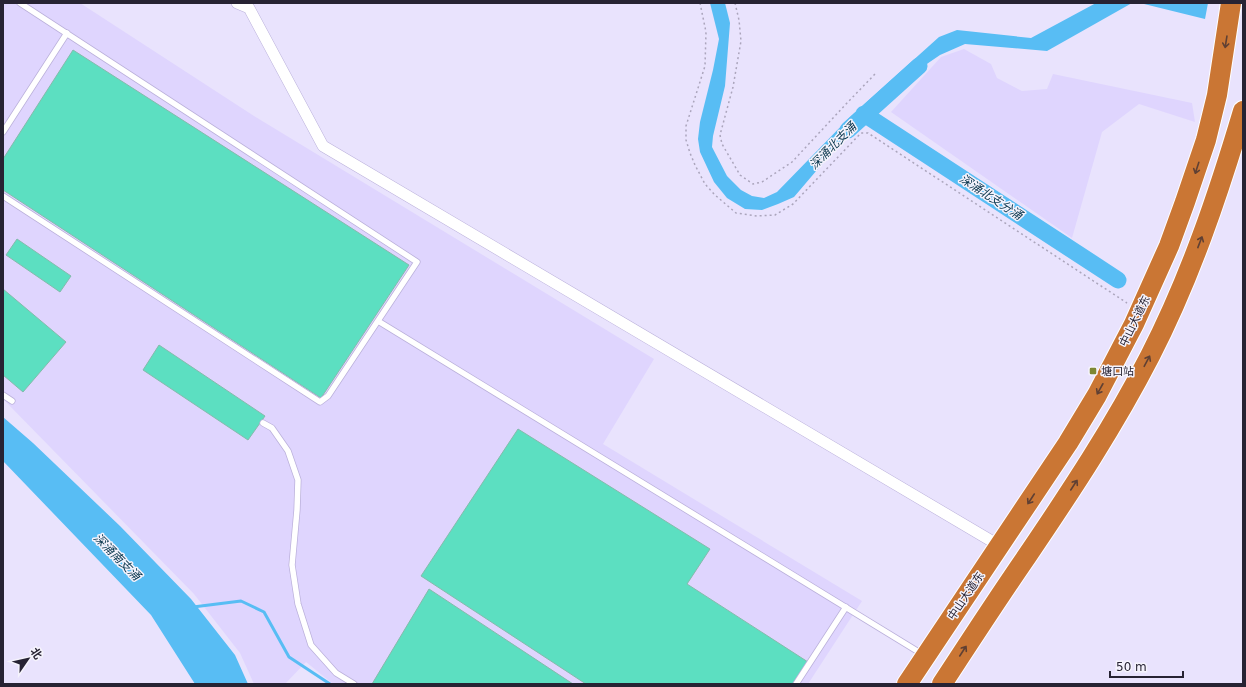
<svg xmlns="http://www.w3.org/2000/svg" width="1246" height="687" font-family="'DejaVu Sans','Noto Sans SC',sans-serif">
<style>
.built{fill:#dfd5fe}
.water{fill:#58bdf4}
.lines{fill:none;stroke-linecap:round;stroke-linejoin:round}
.stream{stroke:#58bdf4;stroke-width:3}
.river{stroke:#58bdf4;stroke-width:17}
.building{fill:#5cdfc1;stroke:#85baab}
.lane-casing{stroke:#bbb1db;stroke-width:7}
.street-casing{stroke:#bbb1db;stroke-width:12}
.highway-casing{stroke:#fff;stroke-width:22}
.path{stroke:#aba5bc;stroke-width:1.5;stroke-dasharray:2 3;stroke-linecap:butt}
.lane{stroke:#fff;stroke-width:5.5}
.street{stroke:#fff;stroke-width:11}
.highway{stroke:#ca7634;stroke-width:20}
.oneway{stroke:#604033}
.poi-dot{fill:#7d8734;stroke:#f5f3fc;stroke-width:1.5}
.labels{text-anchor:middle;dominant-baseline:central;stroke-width:3;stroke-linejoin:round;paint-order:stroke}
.street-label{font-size:11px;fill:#272333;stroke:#f5f3fc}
.poi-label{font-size:11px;fill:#272333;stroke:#f5f3fc;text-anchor:start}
.water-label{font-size:12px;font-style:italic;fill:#0a374e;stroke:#f5f3fc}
</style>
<rect width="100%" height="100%" fill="#e9e3fd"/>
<path class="built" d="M 3,3 L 80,3 L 254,116 L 654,359 L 603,444 L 862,601 L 808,684 L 333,684 L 306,662 L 285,684 L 254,684 L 240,653 L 194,594 L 3,399 Z
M 964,49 L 991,64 L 997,78 L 1022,91 L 1047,89 L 1053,74 L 1192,103 L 1195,122 L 1139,104 L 1102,132 L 1072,238 L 891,112 L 941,57 Z"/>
<path class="water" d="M 710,3 L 725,3 L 730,23 L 725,86 L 713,136 L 712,147 L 727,176 L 741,190 L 752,196 L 764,198 L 777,192 L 850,117 L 939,37 L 957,30 L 1031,38 L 1096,3 L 1132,3 L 1047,51 L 965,44 L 940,55 L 880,96 L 794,197 L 778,204 L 762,210 L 745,209 L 727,198 L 714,182 L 700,152 L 698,139 L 700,122 L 713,70 L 719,39 Z
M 1140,3 L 1208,3 L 1205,19 Z
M 3,417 L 33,443 L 120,526 L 191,599 L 235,655 L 248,684 L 195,684 L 151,615 L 3,461 Z"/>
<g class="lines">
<path class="stream" d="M 193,607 L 241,601 L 264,612 L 289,657 L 330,684"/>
<path class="river" d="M 864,114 L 1118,280
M 848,130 L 919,66"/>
</g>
<path class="building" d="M 73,50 L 409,265 L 321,398 L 3,190 L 3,159 Z
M 17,239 L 71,276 L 60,292 L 6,255 Z
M 3,289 L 66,342 L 23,392 L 3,375 Z
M 159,345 L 265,416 L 248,440 L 143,370 Z
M 518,429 L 710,549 L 687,584 L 808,662 L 794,684 L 586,684 L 421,576 Z
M 429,589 L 573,684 L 372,684 Z"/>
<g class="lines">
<defs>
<path id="lane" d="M 3,132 L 67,33
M 3,196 L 320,402 L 328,396 L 417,262 L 20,3
M 378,321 L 922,654
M 3,395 L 12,401
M 263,423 L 272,428 L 288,451 L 298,480 L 297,510 L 292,565 L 298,604 L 311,645 L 336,673 L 354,684
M 796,684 L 846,607"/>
<path id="street" d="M 237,3 L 249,8 L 323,146 L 1000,546"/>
<path id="highway" d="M 907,684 L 1068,443 L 1097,395 L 1134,324 L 1169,246 L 1185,202 L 1206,140 L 1217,95 L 1231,3
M 942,684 C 970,641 998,598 1027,556 C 1071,491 1114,426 1150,356 C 1190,278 1218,195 1243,111"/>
</defs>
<use href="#lane" class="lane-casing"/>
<use href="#street" class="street-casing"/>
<use href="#highway" class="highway-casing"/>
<path class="path" d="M 700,3 L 706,32 L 705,66 L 686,126 L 686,140 L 690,153 L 695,165 L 705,184 L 715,195 L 736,213 L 757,216 L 775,215 L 793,204 L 861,133 L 868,133 L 1127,303
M 735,3 L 739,20 L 741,41 L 733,87 L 720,135 L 722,144 L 740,175 L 753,184 L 762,182 L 792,162 L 847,103 L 875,74"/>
<use href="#lane" class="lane"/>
<use href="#street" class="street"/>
<use href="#highway" class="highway"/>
</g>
<defs><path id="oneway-shaft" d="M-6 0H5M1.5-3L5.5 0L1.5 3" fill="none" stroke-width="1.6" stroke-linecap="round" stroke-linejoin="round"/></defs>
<g class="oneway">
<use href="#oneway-shaft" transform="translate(1226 42) rotate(99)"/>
<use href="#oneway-shaft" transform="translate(1197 168) rotate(108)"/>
<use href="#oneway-shaft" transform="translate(1200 242) rotate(-69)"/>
<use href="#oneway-shaft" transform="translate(1147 361) rotate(-62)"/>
<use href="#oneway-shaft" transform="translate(1100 389) rotate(119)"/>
<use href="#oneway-shaft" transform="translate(1074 485) rotate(-57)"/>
<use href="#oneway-shaft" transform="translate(1031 499) rotate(123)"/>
<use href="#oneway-shaft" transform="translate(963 651) rotate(-57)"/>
</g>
<rect class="poi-dot" x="1089" y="367" width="8" height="8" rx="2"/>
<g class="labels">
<g class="street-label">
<text transform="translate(1135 321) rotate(-64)">中山大道东</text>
<text transform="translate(966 596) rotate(-56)">中山大道东</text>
</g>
<g class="poi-label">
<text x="1101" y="371">塘口站</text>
</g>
<g class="water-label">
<text transform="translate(833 146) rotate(-45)">深涌北支涌</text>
<text transform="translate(991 197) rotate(33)">深涌北支分涌</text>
<text transform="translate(117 557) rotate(45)">深涌南支涌</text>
</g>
</g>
<rect width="1246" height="687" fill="none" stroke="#272333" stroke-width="8"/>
<g transform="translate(28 659) rotate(56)" stroke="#f5f3fc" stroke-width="3" paint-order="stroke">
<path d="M0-3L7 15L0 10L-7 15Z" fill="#272333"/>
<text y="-6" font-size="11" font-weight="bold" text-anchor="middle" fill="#272333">北</text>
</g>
<path d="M1110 671v6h73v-6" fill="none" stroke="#272333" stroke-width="2"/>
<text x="1116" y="671" font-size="12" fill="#272333" stroke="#f5f3fc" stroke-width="3" paint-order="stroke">50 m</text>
</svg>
